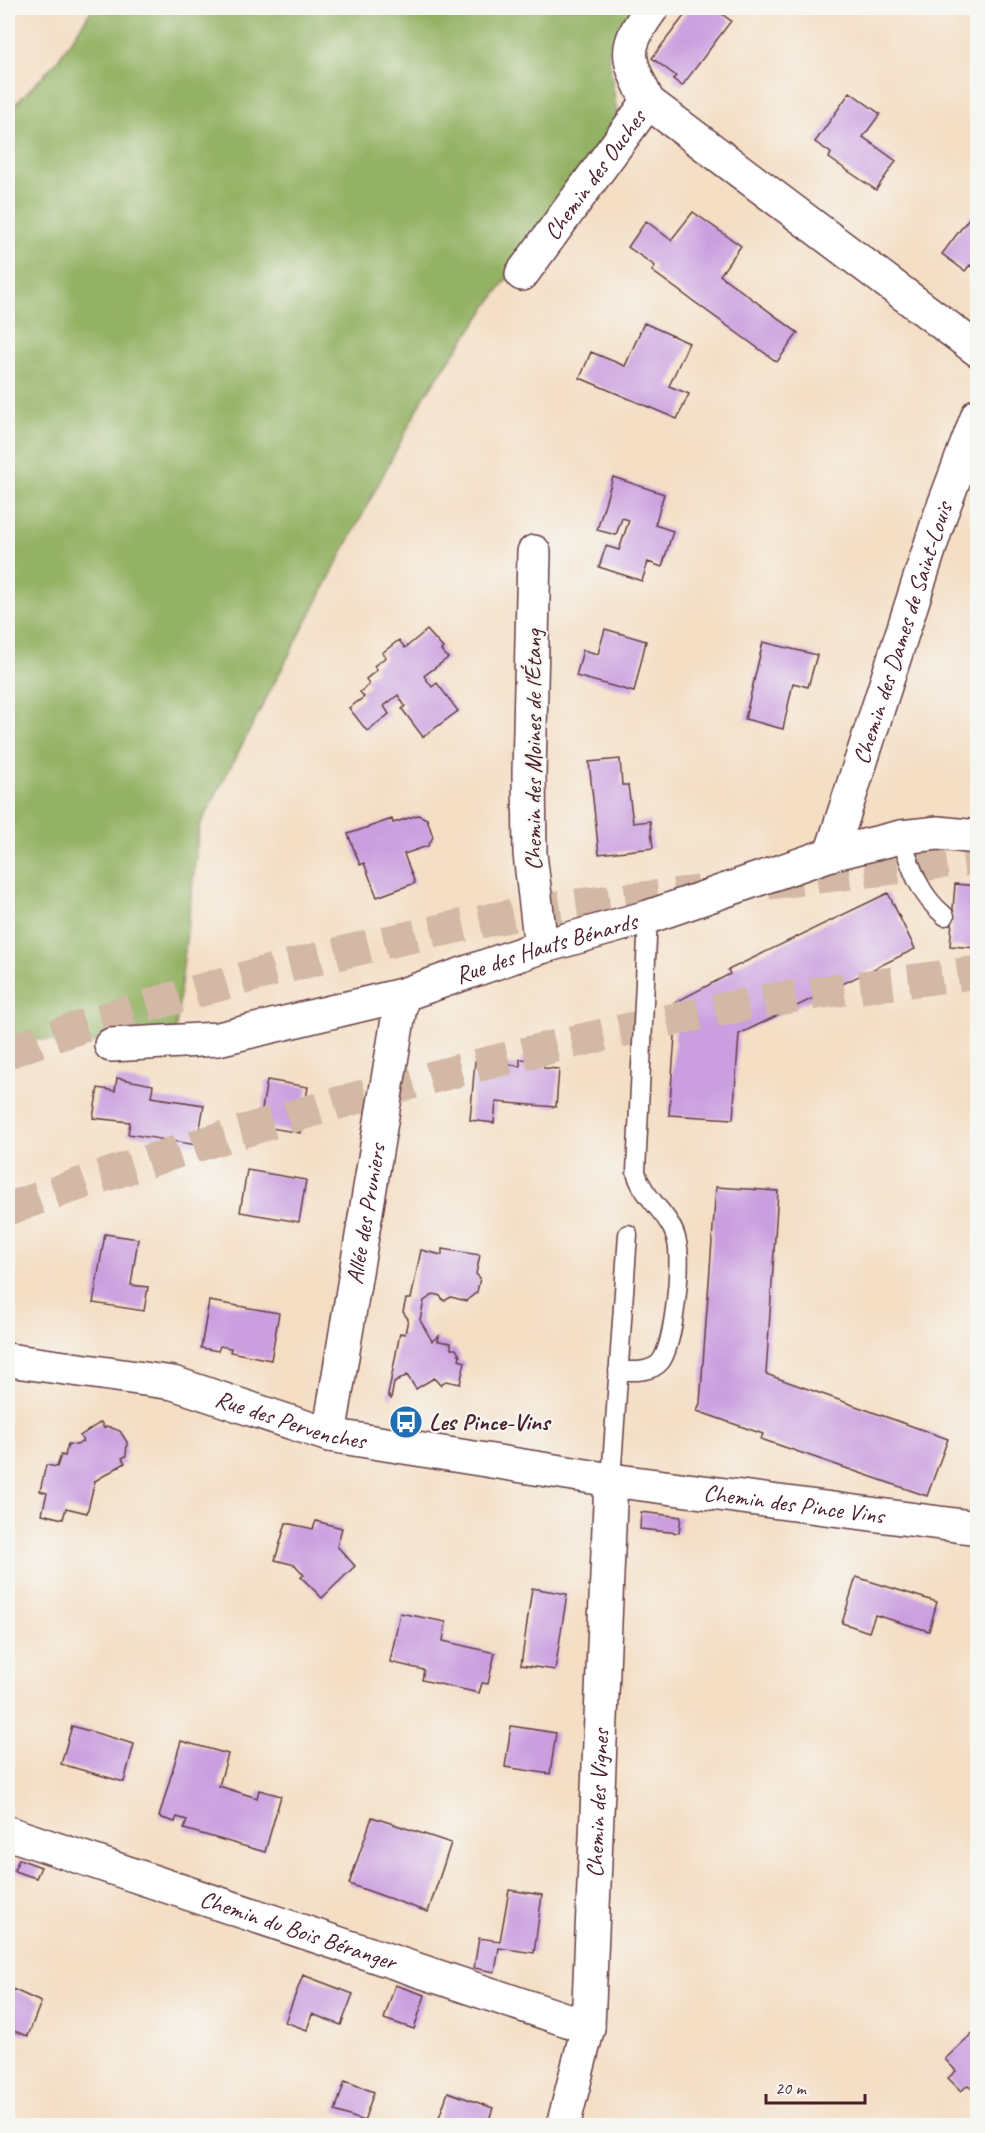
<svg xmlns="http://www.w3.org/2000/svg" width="985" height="2133" font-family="Caveat,sans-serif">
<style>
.forest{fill:#94b265;stroke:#6f6848;stroke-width:1.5}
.building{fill:#ca9edf}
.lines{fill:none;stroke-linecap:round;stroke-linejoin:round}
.motorway-tunnel{stroke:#d2b8a5;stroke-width:33;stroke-dasharray:33 16;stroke-linecap:butt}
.service-casing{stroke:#643c42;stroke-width:21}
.minor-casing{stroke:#643c42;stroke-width:36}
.service{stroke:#fff;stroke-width:18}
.minor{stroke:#fff;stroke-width:33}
.labels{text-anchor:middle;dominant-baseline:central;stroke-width:4.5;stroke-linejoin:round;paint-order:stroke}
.street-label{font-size:24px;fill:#4a1f2b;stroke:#f6f6f2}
.poi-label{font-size:24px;font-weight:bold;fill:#4a1f2b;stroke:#f6f6f2;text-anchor:start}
</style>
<rect width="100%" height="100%" fill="#f6f6f2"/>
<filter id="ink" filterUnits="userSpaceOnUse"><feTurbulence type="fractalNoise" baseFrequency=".0167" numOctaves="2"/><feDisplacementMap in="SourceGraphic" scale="12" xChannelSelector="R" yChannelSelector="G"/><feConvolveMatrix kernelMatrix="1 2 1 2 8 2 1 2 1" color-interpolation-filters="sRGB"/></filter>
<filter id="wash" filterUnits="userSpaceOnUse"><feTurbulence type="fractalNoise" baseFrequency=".008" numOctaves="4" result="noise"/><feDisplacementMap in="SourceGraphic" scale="24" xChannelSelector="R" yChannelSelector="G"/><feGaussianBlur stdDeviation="1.35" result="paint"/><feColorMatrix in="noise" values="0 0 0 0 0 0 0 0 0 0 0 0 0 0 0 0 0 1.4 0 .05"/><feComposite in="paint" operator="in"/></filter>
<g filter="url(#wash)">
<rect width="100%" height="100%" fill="#f4dec4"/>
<path class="forest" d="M 93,8 L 639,8 L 608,52 L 618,120 L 425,395 L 199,827 L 175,1036 L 84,1043 L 8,1037 L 8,112 L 58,60 Z"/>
<g id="blocks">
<path class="building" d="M 690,8 L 714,8 L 731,21 L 682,86 L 673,79 L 676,76 L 652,58 Z
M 850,92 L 880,114 L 863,137 L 896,161 L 876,190 L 829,158 L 831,153 L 815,142 Z
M 978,206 L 978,270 L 970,265 L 965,271 L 942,254 Z
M 693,212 L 741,246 L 720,275 L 798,333 L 777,362 L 652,271 L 655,266 L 628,247 L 646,221 L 671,240 Z
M 644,323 L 689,343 L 669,386 L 689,394 L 677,419 L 580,378 L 591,352 L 625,366 Z
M 613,477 L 664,494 L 655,525 L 673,531 L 662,567 L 648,562 L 642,581 L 599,567 L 606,546 L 619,550 L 629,520 L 622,518 L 616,535 L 597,530 Z
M 605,629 L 646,641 L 634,692 L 576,676 L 583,650 L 598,654 Z
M 427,630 L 443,648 L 441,650 L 448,658 L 424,676 L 432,687 L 437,683 L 458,711 L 423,737 L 402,709 L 405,706 L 398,695 L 384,706 L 389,714 L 367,731 L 349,708 L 364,697 L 360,692 L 369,685 L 366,679 L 377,670 L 374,666 L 386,657 L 382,653 L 399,640 L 405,648 Z
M 763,642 L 817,655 L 808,687 L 793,683 L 783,729 L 745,719 Z
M 620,759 L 622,785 L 628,785 L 633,823 L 650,821 L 653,848 L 599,854 L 589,762 Z
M 418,815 L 427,819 L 433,837 L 428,846 L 404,854 L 415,883 L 377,897 L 364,863 L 360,865 L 348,834 L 392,819 L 393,823 Z
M 955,884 L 978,886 L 978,948 L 950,946 Z
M 888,893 L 915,949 L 739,1034 L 733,1119 L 669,1115 L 677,1010 L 674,1003 L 730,974 L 728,970 Z
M 520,1059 L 544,1061 L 544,1068 L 559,1069 L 556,1107 L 496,1102 L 494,1123 L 470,1120 L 475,1061 L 520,1066 Z
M 117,1078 L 153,1085 L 151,1097 L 204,1105 L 197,1145 L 128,1134 L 130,1122 L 93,1118 L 98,1088 L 115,1091 Z
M 267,1080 L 308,1087 L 300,1133 L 259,1126 Z
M 247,1170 L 306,1180 L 299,1222 L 240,1212 Z
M 716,1187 L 778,1191 L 766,1374 L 948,1439 L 927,1496 L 761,1439 L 763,1434 L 697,1411 L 700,1403 Z
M 105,1234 L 138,1239 L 131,1285 L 148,1287 L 144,1311 L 93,1303 Z
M 442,1249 L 480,1255 L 476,1274 L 480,1278 L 477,1292 L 466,1301 L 451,1297 L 444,1301 L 440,1296 L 434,1294 L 424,1301 L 420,1320 L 432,1341 L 439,1336 L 438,1341 L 451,1343 L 451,1349 L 456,1349 L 460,1356 L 459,1360 L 465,1362 L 460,1384 L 446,1381 L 440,1385 L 434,1378 L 416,1389 L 407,1375 L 394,1383 L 391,1399 L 388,1395 L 400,1333 L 405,1334 L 408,1319 L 403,1312 L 406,1299 L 411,1299 L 421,1250 L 442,1255 Z
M 209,1301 L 279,1313 L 271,1360 L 230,1352 L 231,1348 L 220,1346 L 218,1351 L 201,1348 Z
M 101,1422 L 104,1428 L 107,1426 L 120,1431 L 127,1442 L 126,1456 L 122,1458 L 125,1463 L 95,1481 L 87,1513 L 66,1508 L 63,1519 L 42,1514 L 47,1493 L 40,1491 L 46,1465 L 57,1467 L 61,1455 L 65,1456 L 68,1444 L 77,1445 L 83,1441 L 80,1436 Z
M 641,1512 L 681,1517 L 679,1533 L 640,1529 Z
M 316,1521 L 342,1528 L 337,1546 L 355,1566 L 322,1598 L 301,1577 L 304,1575 L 295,1565 L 275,1560 L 286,1523 L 313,1529 Z
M 856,1577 L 937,1602 L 929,1631 L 875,1615 L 869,1632 L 842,1623 Z
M 532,1588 L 567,1594 L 555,1670 L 521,1665 Z
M 400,1613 L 446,1622 L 443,1641 L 495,1653 L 488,1684 L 482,1683 L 479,1693 L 422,1680 L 424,1670 L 390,1662 Z
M 72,1726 L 134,1744 L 124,1782 L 61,1764 Z
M 511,1726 L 556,1733 L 550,1774 L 505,1767 Z
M 181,1741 L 228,1754 L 219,1786 L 257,1798 L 259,1790 L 281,1796 L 265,1852 L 184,1829 L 187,1820 L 177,1817 L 175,1822 L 159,1817 Z
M 372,1817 L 451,1843 L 428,1912 L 349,1884 Z
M 19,1859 L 41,1867 L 36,1878 L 14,1871 Z
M 509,1890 L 542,1895 L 534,1953 L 499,1948 L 495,1972 L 474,1968 L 479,1938 L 500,1941 Z
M 303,1975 L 353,1994 L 341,2025 L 312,2014 L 307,2030 L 285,2022 Z
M 395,1985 L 425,1995 L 414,2029 L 384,2019 Z
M 8,1987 L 41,2002 L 28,2036 L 8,2029 Z
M 978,2028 L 978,2094 L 968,2085 L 961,2091 L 948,2078 L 956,2071 L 945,2059 Z
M 345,2081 L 374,2092 L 364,2121 L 335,2111 Z
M 448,2092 L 493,2108 L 487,2126 L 436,2126 Z"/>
</g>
</g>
<g filter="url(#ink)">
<use href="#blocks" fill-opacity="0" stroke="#643c42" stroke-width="1.5"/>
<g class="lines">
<path class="motorway-tunnel" d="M 768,883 L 978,858
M 8,1052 C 173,993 342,949 514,915 C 575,903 638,899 699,892
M 8,1209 C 249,1123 497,1054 748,1004 C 824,990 902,983 978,972"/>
<defs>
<path id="service" d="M 901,837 C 911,868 919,895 945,916
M 618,1371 C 632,1371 652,1373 661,1361 C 674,1343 682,1264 677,1242 C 672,1215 643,1199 636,1172 L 648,917
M 611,1480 L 628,1234"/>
<g id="minor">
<path d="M 652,8 C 621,50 627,57 648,102 L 978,350"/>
<path id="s1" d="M 522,274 L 648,102"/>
<path d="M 534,552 L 529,774 L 530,854 L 541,947"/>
<path id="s2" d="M 831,854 L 940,516 L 978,415"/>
<path id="s3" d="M 111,1045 L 218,1039 L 402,995 L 541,947 L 648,917 L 831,854 L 901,837 L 938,833 L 978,837"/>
<path id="s4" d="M 8,1360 L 173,1383 L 329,1435 L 611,1480 L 978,1528"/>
<path id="s5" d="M 329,1435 L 402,995"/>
<path id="s6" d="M 8,1833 L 588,2027"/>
<path id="s7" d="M 563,2126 L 588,2027 L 611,1480"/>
</g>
</defs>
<use href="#service" class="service-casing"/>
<use href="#minor" class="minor-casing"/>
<use href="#service" class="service"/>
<use href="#minor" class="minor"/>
</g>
</g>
<defs>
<symbol id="bus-disc" viewBox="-11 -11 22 22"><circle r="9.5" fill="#1f6fb2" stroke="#f6f6f2"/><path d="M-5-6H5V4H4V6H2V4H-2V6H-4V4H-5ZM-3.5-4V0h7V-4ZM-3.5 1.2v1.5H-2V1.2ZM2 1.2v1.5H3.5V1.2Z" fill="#fff"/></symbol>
</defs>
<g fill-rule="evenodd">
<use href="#bus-disc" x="387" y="1403" width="38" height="38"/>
</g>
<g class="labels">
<g class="street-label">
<text stroke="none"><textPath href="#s1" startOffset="123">Chemin des Ouches</textPath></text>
<text stroke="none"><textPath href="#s2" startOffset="232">Chemin des Dames de Saint-Louis</textPath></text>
<text transform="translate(533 750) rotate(-90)">Chemin des Moines de l'Étang</text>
<text stroke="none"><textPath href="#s3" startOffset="448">Rue des Hauts Bénards</textPath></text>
<text stroke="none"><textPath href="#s5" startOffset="224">Allée des Pruniers</textPath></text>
<text stroke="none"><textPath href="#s4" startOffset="290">Rue des Pervenches</textPath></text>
<text stroke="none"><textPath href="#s4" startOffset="801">Chemin des Pince Vins</textPath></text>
<text stroke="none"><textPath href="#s7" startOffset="326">Chemin des Vignes</textPath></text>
<text stroke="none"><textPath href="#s6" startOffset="306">Chemin du Bois Béranger</textPath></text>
</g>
<g class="poi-label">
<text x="429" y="1422">Les Pince-Vins</text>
</g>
</g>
<rect width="985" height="2133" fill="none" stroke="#f6f6f2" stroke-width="30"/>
<path d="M766 2094v9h99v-9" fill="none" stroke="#4a1f2b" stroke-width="3"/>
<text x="775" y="2094" font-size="18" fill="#4a1f2b" stroke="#f6f6f2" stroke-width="4.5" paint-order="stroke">20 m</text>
</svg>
